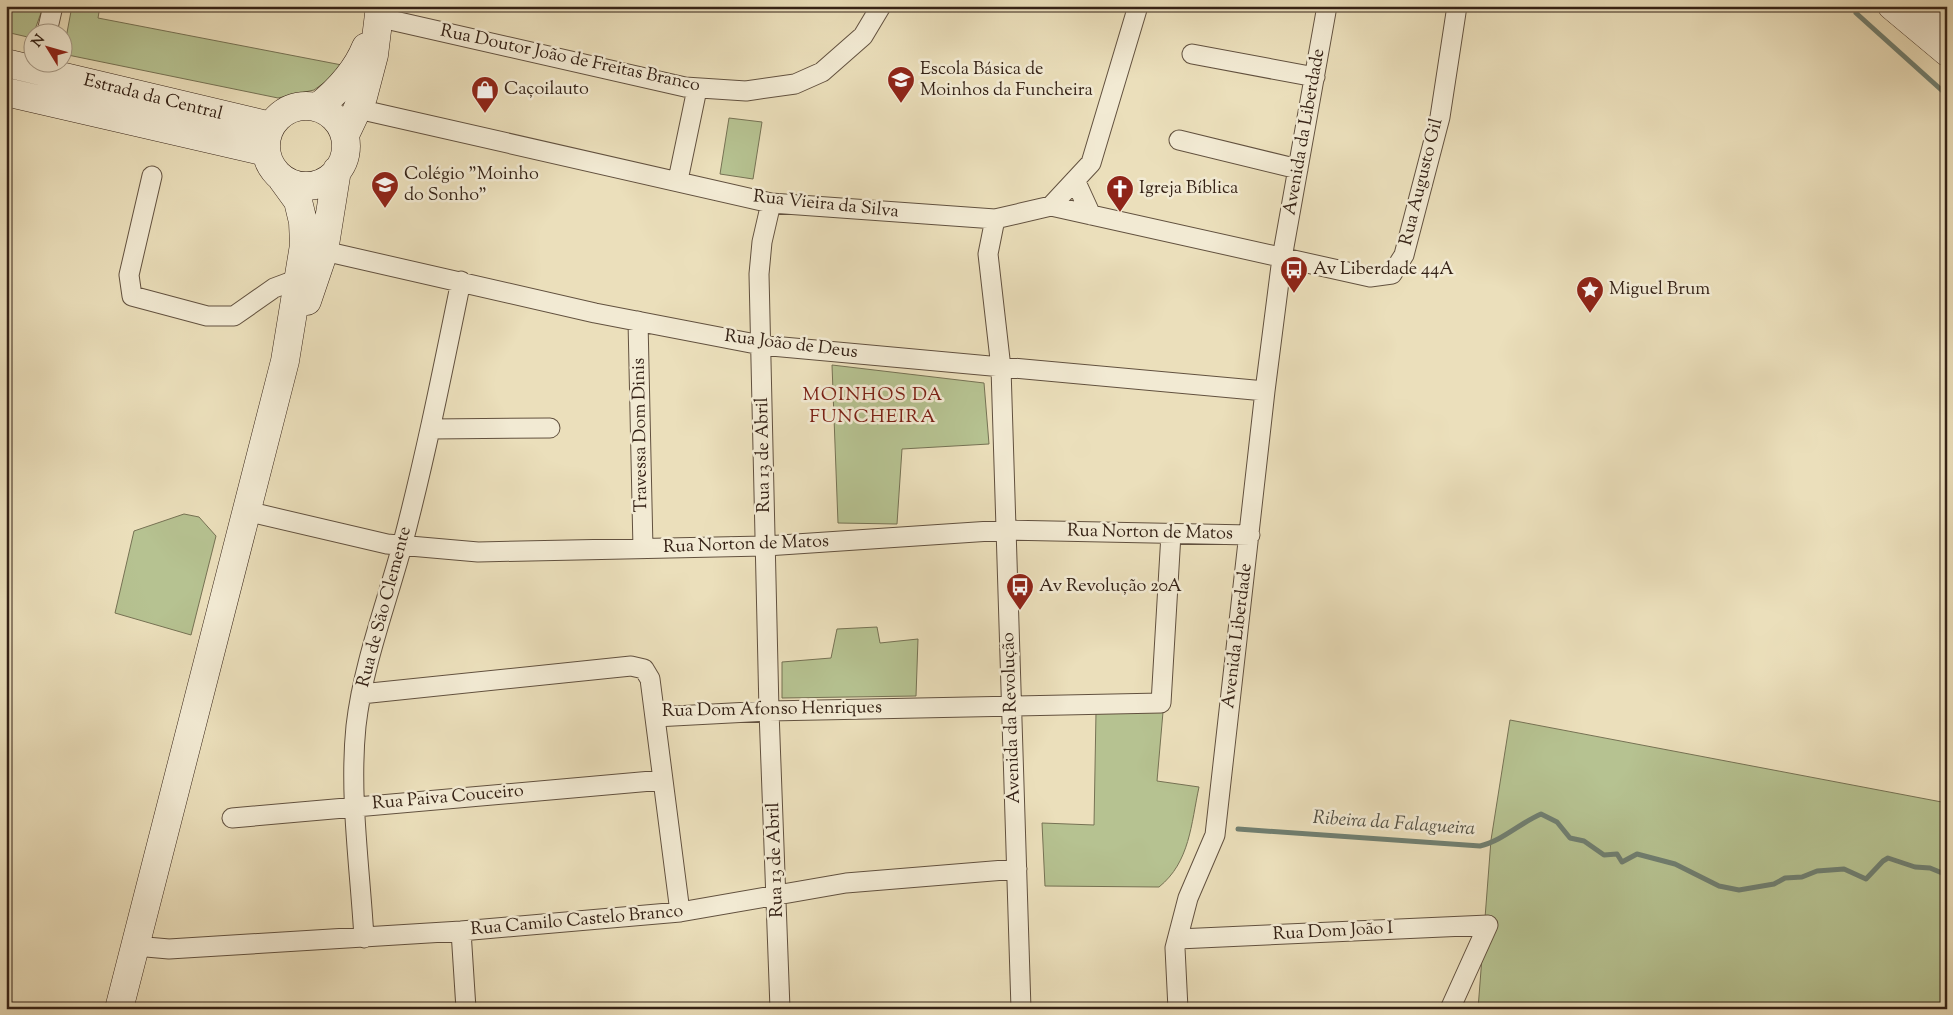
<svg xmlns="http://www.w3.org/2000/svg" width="1953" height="1015" font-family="'Sorts Mill Goudy',serif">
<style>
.green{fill:#b6c291;stroke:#767254}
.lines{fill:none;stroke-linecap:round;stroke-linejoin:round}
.stream{stroke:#707f71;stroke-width:5}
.street-casing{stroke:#62513f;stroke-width:21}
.secondary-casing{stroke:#352216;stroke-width:29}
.street{stroke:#f2ead3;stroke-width:19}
.secondary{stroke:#f2ead3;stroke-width:28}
.labels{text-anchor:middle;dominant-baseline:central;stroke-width:5;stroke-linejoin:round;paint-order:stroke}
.street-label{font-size:18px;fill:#352216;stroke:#f2ead3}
.poi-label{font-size:18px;fill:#352216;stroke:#f2ead3;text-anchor:start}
.neighbourhood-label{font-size:19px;letter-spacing:1px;fill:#7a1f14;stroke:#f2ead3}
.water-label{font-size:19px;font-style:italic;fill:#535044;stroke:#f2ead3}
</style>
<rect width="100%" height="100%" fill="#ebdfbb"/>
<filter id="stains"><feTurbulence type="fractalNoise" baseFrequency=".004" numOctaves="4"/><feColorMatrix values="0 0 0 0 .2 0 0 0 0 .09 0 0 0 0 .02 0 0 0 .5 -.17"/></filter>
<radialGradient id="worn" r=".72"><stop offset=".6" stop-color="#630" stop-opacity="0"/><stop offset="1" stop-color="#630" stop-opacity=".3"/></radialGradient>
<path class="green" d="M 6,6 L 42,10 L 32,38 L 6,32 Z
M 72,6 L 100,6 L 98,18 L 347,66 L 314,90 L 278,98 L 63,54 Z
M 729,118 L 762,122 L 753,179 L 720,174 Z
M 832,365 L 984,383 L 989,444 L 902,449 L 897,524 L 838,523 Z
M 184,514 L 199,517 L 216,536 L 191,635 L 115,613 L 134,531 Z
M 877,627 L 880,643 L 918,639 L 916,696 L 782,698 L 782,662 L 831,658 L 837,629 Z
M 1096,712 L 1163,712 L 1157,781 L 1199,787 C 1191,824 1190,862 1159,887 L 1045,886 L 1042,823 L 1094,825 Z
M 1510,720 L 1947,803 L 1947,1009 L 1478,1009 L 1491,840 Z"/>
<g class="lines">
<path class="stream" d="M 1856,13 L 1947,95
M 1238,829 L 1480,846 C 1502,841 1520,823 1541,814 L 1557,822 L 1570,838 L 1584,841 L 1604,855 L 1617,854 L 1622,862 L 1637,854 L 1675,864 L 1719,886 L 1739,890 L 1774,884 L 1785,878 L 1802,877 L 1817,871 L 1844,869 L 1866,879 L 1883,861 L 1888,858 L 1915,867 L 1930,868 L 1947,875"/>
<defs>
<path id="street" d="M 377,17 L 685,87 L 746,91 L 795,84 L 822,72 L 863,36 L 881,6
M 47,32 L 53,6
M 1192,54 L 1315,77
M 358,109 L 771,203 L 995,219 L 1051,206 L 1091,163 L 1138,6
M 1179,140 L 1298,169
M 152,176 L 129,275 L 132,296 L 207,316 L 234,316 L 274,288 L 298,279
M 678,180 L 697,89
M 1075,180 L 1091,215
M 771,203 L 762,242 L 759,274 L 769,711 L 780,1009
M 1051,206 L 1370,277 L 1392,274 L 1404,255 L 1440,117 L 1457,6
M 995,219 L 988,254 L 1001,368 L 1021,1009
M 324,251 L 595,313 L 761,345 L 1265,391
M 638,321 L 643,549
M 431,429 L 550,428
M 246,511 L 387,544 L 478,552 L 766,546 L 1006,530 L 1250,535
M 361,694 L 631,666 L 644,669 L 650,679 L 680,912
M 655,717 L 769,711 L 1161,703 L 1171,534
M 232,818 L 663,780
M 461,931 L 466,1009
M 364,938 C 360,868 349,795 356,726 C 363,665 386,605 402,546 C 425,459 443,369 461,281
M 1178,939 L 1488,925 L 1450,1009
M 135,946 L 169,949 L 461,931 L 680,912 L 846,883 L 1017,869
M 1178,1009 L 1175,948 L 1188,898 L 1215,835 L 1265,391 L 1282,258 L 1327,6"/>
<path id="secondary" d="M 1892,6 L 1947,52
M 1923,6 L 1947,27
M 6,63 L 271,126
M 6,92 L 266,152
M266 146a40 40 0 1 1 80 0a40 40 0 1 1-80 0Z
M 318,107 C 339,90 356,72 366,47
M 345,135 L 363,97 L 374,55 L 380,6
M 307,301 L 324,251 L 337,170
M 119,1009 L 285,361 L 304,245 L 303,222 L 298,201 L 282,179"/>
</defs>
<use href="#street" class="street-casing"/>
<use href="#secondary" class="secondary-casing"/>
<use href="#street" class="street"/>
<use href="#secondary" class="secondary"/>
</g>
<defs>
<symbol id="school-pin" viewBox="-11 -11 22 30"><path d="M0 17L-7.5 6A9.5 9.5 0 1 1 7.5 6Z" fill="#8f2418" stroke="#f2ead3"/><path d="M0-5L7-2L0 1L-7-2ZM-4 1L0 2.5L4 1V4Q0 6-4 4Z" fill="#fff"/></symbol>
<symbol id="shop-pin" viewBox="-11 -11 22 30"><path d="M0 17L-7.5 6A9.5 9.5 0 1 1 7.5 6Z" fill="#8f2418" stroke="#f2ead3"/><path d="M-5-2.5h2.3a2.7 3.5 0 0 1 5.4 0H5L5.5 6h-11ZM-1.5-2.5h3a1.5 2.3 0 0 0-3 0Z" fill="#fff"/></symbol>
<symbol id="church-pin" viewBox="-11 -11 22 30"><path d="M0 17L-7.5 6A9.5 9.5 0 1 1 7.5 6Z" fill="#8f2418" stroke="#f2ead3"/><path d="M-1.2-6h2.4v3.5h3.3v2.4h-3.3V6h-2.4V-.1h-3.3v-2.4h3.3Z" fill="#fff"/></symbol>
<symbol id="bus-pin" viewBox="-11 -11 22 30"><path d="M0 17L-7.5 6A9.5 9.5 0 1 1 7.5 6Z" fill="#8f2418" stroke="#f2ead3"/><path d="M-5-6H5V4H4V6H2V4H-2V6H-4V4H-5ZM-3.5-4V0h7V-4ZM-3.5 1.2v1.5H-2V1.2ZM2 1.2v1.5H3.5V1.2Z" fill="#fff"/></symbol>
<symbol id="sight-pin" viewBox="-11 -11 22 30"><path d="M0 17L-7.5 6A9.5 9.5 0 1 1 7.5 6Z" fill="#8f2418" stroke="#f2ead3"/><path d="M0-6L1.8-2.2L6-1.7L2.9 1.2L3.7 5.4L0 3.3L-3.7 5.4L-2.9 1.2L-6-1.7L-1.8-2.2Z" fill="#fff"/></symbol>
</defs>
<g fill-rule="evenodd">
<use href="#school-pin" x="885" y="64" width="32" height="43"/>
<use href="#shop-pin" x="469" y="74" width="32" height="43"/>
<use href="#school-pin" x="369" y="169" width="32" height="43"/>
<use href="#church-pin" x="1104" y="173" width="32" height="43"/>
<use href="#bus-pin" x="1278" y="254" width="32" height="43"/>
<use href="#sight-pin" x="1574" y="274" width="32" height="43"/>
<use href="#bus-pin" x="1004" y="571" width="32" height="43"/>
</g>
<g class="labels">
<g class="street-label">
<text transform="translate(570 59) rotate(12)">Rua Doutor João de Freitas Branco</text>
<text transform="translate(153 98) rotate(14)">Estrada da Central</text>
<text transform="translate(1305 132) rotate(-80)">Avenida da Liberdade</text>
<text transform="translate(1422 182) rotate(-76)">Rua Augusto Gil</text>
<text transform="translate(826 205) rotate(6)">Rua Vieira da Silva</text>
<text transform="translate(791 345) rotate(7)">Rua João de Deus</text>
<text transform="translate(641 435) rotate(-91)">Travessa Dom Dinis</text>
<text transform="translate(764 455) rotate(-91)">Rua 13 de Abril</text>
<text transform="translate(1150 533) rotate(1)">Rua Norton de Matos</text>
<text transform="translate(746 545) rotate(-2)">Rua Norton de Matos</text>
<text transform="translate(385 607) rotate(-75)">Rua de São Clemente</text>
<text transform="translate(1238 636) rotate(-83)">Avenida Liberdade</text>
<text transform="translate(772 710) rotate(-1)">Rua Dom Afonso Henriques</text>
<text transform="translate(1012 718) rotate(-92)">Avenida da Revolução</text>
<text transform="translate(448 798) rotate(-5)">Rua Paiva Couceiro</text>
<text transform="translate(776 860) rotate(-92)">Rua 13 de Abril</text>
<text transform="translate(577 921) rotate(-5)">Rua Camilo Castelo Branco</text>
<text transform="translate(1333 932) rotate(-3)">Rua Dom João I</text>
</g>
<g class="poi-label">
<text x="920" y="70">Escola Básica de<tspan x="920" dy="21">Moinhos da Funcheira</tspan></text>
<text x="504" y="90">Caçoilauto</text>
<text x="404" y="175">Colégio "Moinho<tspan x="404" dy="21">do Sonho"</tspan></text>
<text x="1139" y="189">Igreja Bíblica</text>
<text x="1313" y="270">Av Liberdade 44A</text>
<text x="1609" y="290">Miguel Brum</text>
<text x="1039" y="587">Av Revolução 20A</text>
</g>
<g class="neighbourhood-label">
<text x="873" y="395">MOINHOS DA<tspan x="873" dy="22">FUNCHEIRA</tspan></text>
</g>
<g class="water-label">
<text transform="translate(1394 824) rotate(4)">Ribeira da Falagueira</text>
</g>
</g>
<rect width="1953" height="1015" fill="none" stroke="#ebdfbb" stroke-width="25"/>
<rect x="8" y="8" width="1938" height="1000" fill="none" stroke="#352216" stroke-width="2.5"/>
<rect x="12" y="12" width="1928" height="990" fill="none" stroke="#352216"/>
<g transform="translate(48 48) rotate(307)"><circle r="24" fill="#f2ead3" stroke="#a69a87"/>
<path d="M0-4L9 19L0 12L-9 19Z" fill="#8f2418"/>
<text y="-8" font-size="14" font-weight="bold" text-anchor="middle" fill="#352216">N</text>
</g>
<rect width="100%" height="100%" filter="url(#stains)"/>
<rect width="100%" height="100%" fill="url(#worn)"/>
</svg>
